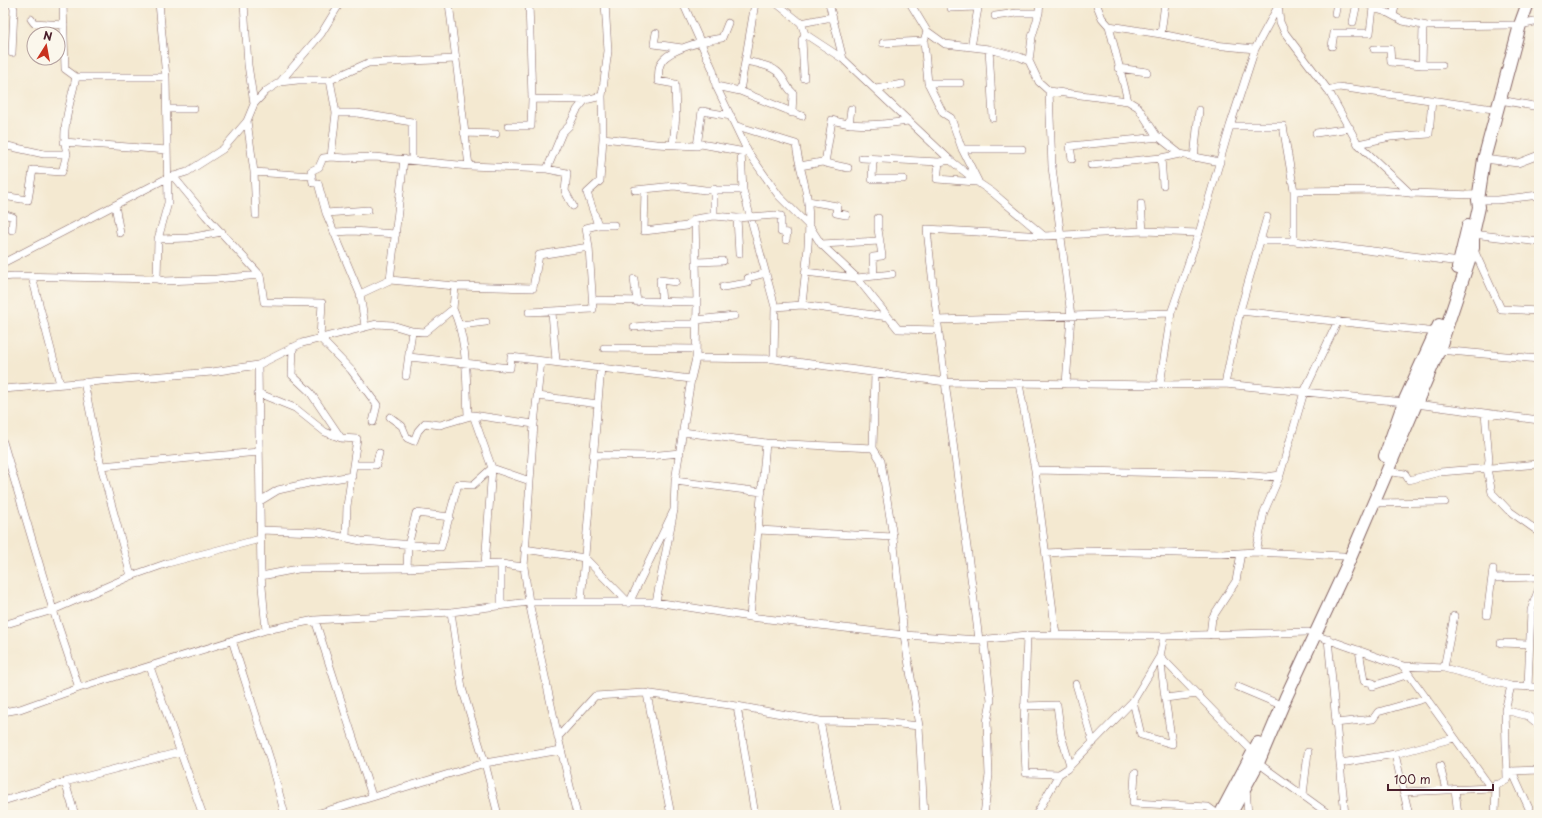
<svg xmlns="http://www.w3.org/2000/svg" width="1542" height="818" font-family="'Playpen Sans',sans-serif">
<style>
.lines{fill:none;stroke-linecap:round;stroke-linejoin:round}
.street-casing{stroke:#866665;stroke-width:8}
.primary-casing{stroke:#866665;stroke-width:14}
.street{stroke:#fff;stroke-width:7}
.primary{stroke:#fff;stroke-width:12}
</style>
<rect width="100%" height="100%" fill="#fbf7ec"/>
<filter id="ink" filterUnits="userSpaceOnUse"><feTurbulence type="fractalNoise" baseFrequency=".025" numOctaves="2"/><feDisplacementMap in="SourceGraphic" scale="8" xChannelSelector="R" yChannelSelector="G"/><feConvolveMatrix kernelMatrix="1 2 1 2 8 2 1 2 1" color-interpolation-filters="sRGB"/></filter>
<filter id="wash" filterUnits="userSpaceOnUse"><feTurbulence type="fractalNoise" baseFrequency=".012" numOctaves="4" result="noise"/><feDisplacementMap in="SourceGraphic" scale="16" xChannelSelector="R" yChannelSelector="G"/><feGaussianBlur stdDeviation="0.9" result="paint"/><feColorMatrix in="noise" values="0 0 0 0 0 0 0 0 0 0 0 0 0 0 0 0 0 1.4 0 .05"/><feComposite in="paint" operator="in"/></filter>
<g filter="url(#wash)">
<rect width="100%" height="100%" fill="#f4e9d1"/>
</g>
<g filter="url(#ink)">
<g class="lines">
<defs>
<path id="street" d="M 63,3 L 65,69 L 76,77 L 166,77
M 244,3 L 248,65 L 254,104
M 449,3 L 469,166
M 683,3 L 713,70 L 716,86 L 748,152 L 779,196 L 810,227 L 821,244 L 857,278 L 898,329 L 938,330
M 776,3 L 801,23 L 805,34 L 843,59 L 950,160 L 980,184 L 992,192 L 1044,236
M 829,3 L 843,59
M 910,3 L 927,31 L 924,41 L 928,83 L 943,113 L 951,118 L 962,149 L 978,181
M 1096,3 L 1102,18 L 1109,26 L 1128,101
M 1367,3 L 1373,8 L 1386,12 L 1403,21 L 1427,26 L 1513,25
M 1278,5 L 1280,22 L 1285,33 L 1328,90 L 1358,144 L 1410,193
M 951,8 L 977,7
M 1335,14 L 1337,3
M 1393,15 L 1396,3
M 995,16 L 1017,13 L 1039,13
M 31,19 L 34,23 L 64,25
M 1353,22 L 1357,3
M 801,23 L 832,17
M 1520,25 L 1539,21
M 1109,26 L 1161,34 L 1214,45 L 1255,49
M 927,31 L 945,44 L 989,49 L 1020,57 L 1029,61 L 1039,82 L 1049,91 L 1128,101 L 1138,107 L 1156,135 L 1180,154
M 656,33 L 654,44 L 682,48
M 1161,34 L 1165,3
M 883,43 L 924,41
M 1332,46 L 1334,33 L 1370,33 L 1373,8
M 971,47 L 979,3
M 989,49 L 993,118
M 1374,49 L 1390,49 L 1391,62 L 1422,65 L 1442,65
M 12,53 L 14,9 L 12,3
M 745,61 C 758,64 774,65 782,77 C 786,83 787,88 793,93 L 792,113
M 1029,61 L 1032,37 L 1039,13 L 1040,3
M 1422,65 L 1423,26
M 1118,68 L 1147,72
M 804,78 L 802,40 L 805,34
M 330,80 L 336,113 L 331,157
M 280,82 L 298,80 L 330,80 L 368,63 L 456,59
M 928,83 L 960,83
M 716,86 L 740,91 L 802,116
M 876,89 L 902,84
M 1328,90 L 1339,87 L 1493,109
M 740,91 L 755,3
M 1049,91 L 1052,167 L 1071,316 L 1066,384
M 532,99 L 585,100
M 1500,100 L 1539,107
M 167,109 L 194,109
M 336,113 L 357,113 L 412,122 L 412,160
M 247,121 L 254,172 L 256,215
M 849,124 L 851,109
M 508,126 L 531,126 L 532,99 L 529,3
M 737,126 L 796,144 C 798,164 806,183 808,204 C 811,238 805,272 802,305
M 1230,126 L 1283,126 L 1294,191 L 1294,241
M 464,133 L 496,134
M 1316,133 L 1350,128
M 603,138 L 656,144 L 697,146 L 701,144 L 745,152
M 64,142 L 167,150
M 673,144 L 676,116 L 675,84 L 658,81 C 659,76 658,70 660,65 C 665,49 707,40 722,38 L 728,23
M 1358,144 L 1390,137 L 1429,134 L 1432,100
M 3,145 L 44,154 L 67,154 C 60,129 71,102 76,77
M 697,146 L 702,111 L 731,116
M 962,149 L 1022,149
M 741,152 L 743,190 L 775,307 L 774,359
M 862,158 L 939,162 L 950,160
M 1161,158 L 1163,185
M 1194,158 L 1199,110
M 873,159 L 872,179 L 903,179
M 1072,159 L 1070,146 L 1160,137
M 1484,159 L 1518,163 L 1539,155
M 939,162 L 937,179 L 976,182
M 825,163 L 848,168
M 1091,165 L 1161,158 L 1180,154 L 1220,162
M 800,166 L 822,162 L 825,163 L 832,120 C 857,128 883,124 909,121
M 547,169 L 562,133 L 569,126 L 577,110 L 585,100 L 602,96
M 254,172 L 312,176
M 173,176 L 206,216 L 260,275 L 264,302 L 322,303 L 320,338 L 351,370 L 377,405 L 373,422
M 635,190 L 674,186 L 705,190 L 743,190
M 645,190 L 644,231 L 687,226 L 695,219 L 714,216 L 737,218 L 775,215 L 781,216 L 781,232 L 787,233 L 786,240
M 1294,191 L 1381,190 L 1410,193 L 1476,195
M 3,196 L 28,200 L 33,170 L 62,172 L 67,154
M 1478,200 L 1497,200 L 1539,195
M 808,201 L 837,206 L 836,213 L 846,215
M 1141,204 L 1143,231
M 115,205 L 120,233
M 326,213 L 368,210
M 3,214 L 13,217 L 12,230
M 714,216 L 714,189
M 737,218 L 739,254
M 695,219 L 697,302
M 598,225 L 614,225
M 335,232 L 353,231 L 396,234
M 1473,234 L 1539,242
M 158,239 L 188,238 L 222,232
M 1260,241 L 1267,217
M 821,244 L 880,241
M 1473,248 L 1501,309 L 1539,311
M 696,262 L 723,261
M 3,263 L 167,178 L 187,172 L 223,149 L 247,121 L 254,104 L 266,91 L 280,82 L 321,34 L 340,3
M 805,272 L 857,278 L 892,274
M 874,276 L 873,257 L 882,256 L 878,229 L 878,218
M 3,277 L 14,276 L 157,279 L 158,239 L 168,203 L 166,77 L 159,3
M 32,277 L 60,384
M 157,279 L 165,281 L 216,279 L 260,275
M 634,279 L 637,302
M 390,280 L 404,159
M 723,287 L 748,283 L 748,278 L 766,273
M 360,294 L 326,213 L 318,183 L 313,183 L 311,171 L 319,167 L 323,158 L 331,157 L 345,158 L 375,157 L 469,166 L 547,169 L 567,173 L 565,191 L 573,206
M 592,300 L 697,302 L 696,358 L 774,359 L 946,382 L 1160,385 L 1225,384 L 1404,402
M 662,302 L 660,280 L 676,282
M 775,307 L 802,305 L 888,317
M 453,309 C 468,342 466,379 468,415 L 473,415 L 492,468 L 485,565
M 1240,311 L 1437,332
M 529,312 L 593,309 L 589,247
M 552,312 L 556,361
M 696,320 L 734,316
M 937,320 L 1171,313
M 460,325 L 486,322
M 365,326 L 360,294 L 390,280 L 455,286
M 634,327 L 666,324 L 697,324
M 293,347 L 292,375 L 310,392 L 341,438 L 357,439 L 347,506 L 346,538
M 604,348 L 696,349
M 1439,350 L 1539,359
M 409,357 L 510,368 L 511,357 L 691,379 L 696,358
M 541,361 L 534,424 L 524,567 L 529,602 L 558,737 L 577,815
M 258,365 L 261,576 L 266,630
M 875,373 L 873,448 L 881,461 L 893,537 L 904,635 L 919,726 L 924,815
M 406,376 L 412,331
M 84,382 L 101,466 L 131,576
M 1019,384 L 1035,470 L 1226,474 L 1266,477 L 1280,475
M 1225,384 L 1240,311 L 1260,241 L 1294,241 L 1460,262
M 1160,385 L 1171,313 L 1199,233 L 1230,126 L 1255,49 L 1280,3
M 3,389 L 212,372 L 258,365 L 302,343 L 377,324 L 392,325 L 412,331 L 425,332 L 453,309 L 455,286 L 533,288 L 539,255 L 589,247 L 586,228 L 598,225 L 587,193 L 600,181 L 603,138 L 602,96 L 608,51 L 605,3
M 258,393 L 295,408 L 325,432 L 341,438
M 538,396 L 598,404
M 1416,404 L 1539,420
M 1485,413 L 1489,460 L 1487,469 L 1492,493 L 1508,510 L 1539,532
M 473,415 L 534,424
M 390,417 L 402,426 L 407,438 L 414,441 L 418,431 L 425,423 L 440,425 L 471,416
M 683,432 L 766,443 L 873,448
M 3,442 L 53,610 L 79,688 L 20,709 L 3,712
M 593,455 L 649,456 L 680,453
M 354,465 L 376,465 L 379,453
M 101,466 L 259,452
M 1035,470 L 1056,635
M 1386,471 L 1405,474 L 1409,480 L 1440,472 L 1539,464
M 675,481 L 762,492
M 260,501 L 278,490 L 309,483 L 352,476
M 1374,503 L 1445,502
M 260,530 L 319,532 L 361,541 L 441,547 L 458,484 L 473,485 L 492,468 L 530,481
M 758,530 L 893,537
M 524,549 L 585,558 L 629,603 L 674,510
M 1256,552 L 1264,512 L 1280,475 L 1304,392 L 1338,321
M 1046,553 L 1086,551 L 1221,554 L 1256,552 L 1343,556
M 407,568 L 408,546 L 416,513 L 450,517
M 261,576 L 298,569 L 407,568 L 501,564 L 524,567
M 1492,578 L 1539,577
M 581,602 L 601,367
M 656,602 L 674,510 L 675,481 L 691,379
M 501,604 L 501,564
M 451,612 L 462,688 L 485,763 L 561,750
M 1487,615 L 1493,569
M 750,617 L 766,443
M 315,620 L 372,796
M 3,625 L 53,610 L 131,576 L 168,563 L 260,539
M 1027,635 L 1024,728 L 1026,773 L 1059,774
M 1210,635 L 1212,618 L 1236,581 L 1241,553
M 1315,635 L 1403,666 L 1444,668 L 1511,686 L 1539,687
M 1164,636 L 1160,656 L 1254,753
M 1328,639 L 1345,815
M 232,640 L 269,756 L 285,815
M 979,640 C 962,503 941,366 927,229 L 1044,236 L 1143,231 L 1199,233
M 984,640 L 991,700 L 987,722 L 989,775 L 984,815
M 1501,643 L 1529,644
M 1359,650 L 1364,681 L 1373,683 L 1373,686 L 1409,674
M 1403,666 L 1491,788
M 150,667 L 203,815
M 1444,668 L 1454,616
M 1076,684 L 1093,743
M 1238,687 L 1276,703
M 1528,687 L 1531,610 L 1539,588
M 79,688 L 266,630 L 315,620 L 451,612 L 529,602 L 656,602 L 750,617 L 904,635 L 979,640 L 1027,635 L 1164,636 L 1308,632
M 647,694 L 671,815
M 1133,701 L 1141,735 L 1172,744 L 1165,698 L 1198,694
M 737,706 L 755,815
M 1024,706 L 1057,705 L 1061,735 L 1070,765
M 1505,710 L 1528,716 L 1539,725
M 820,721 L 880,722 L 919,726
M 1335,723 L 1373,719 L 1378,712 L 1427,698
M 558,737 L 595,696 L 644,693 L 737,706 L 820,721 L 838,815
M 1395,754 L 1409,815
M 1258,763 L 1330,815
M 1341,763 L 1395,754 L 1454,738
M 1440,766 L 1446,790
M 1512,771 L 1532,815
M 1135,773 L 1133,803 L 1208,807 L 1219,815
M 1507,779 L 1505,710 L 1511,686
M 65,782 L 75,815
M 1246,788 L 1248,815
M 1455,789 L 1458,815
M 1403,792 L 1491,788 L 1507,780 L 1512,771 L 1539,770
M 1303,795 L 1308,752
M 3,801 L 65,782 L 180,752
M 313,815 L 485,763 L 498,815
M 1036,815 L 1059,774 L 1067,769 L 1133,701 L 1160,656 L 1165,698
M 1495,815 L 1496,784"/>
<path id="primary" d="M 1458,268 L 1468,226
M 1385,456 L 1404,402 L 1439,325
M 1220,815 L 1258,743
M 1230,815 L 1258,763 L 1286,697 L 1345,570 L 1439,350 L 1473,248 L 1473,234 L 1479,207 L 1478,200 L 1484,159 L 1520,25 L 1528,3"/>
</defs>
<use href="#street" class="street-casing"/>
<use href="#primary" class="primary-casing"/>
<use href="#street" class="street"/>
<use href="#primary" class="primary"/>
</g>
</g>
<rect width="1542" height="818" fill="none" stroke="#fbf7ec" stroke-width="16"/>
<g transform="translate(46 46) rotate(11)"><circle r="19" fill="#fbf7ec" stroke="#b4a19f"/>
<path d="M0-3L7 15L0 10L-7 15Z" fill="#c8321e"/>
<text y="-6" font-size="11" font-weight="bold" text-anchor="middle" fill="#4a1f2b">N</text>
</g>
<path d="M1388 784v6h105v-6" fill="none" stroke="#4a1f2b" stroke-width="2"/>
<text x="1394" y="784" font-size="12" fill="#4a1f2b" stroke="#fbf7ec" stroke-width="3" paint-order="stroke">100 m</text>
</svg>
